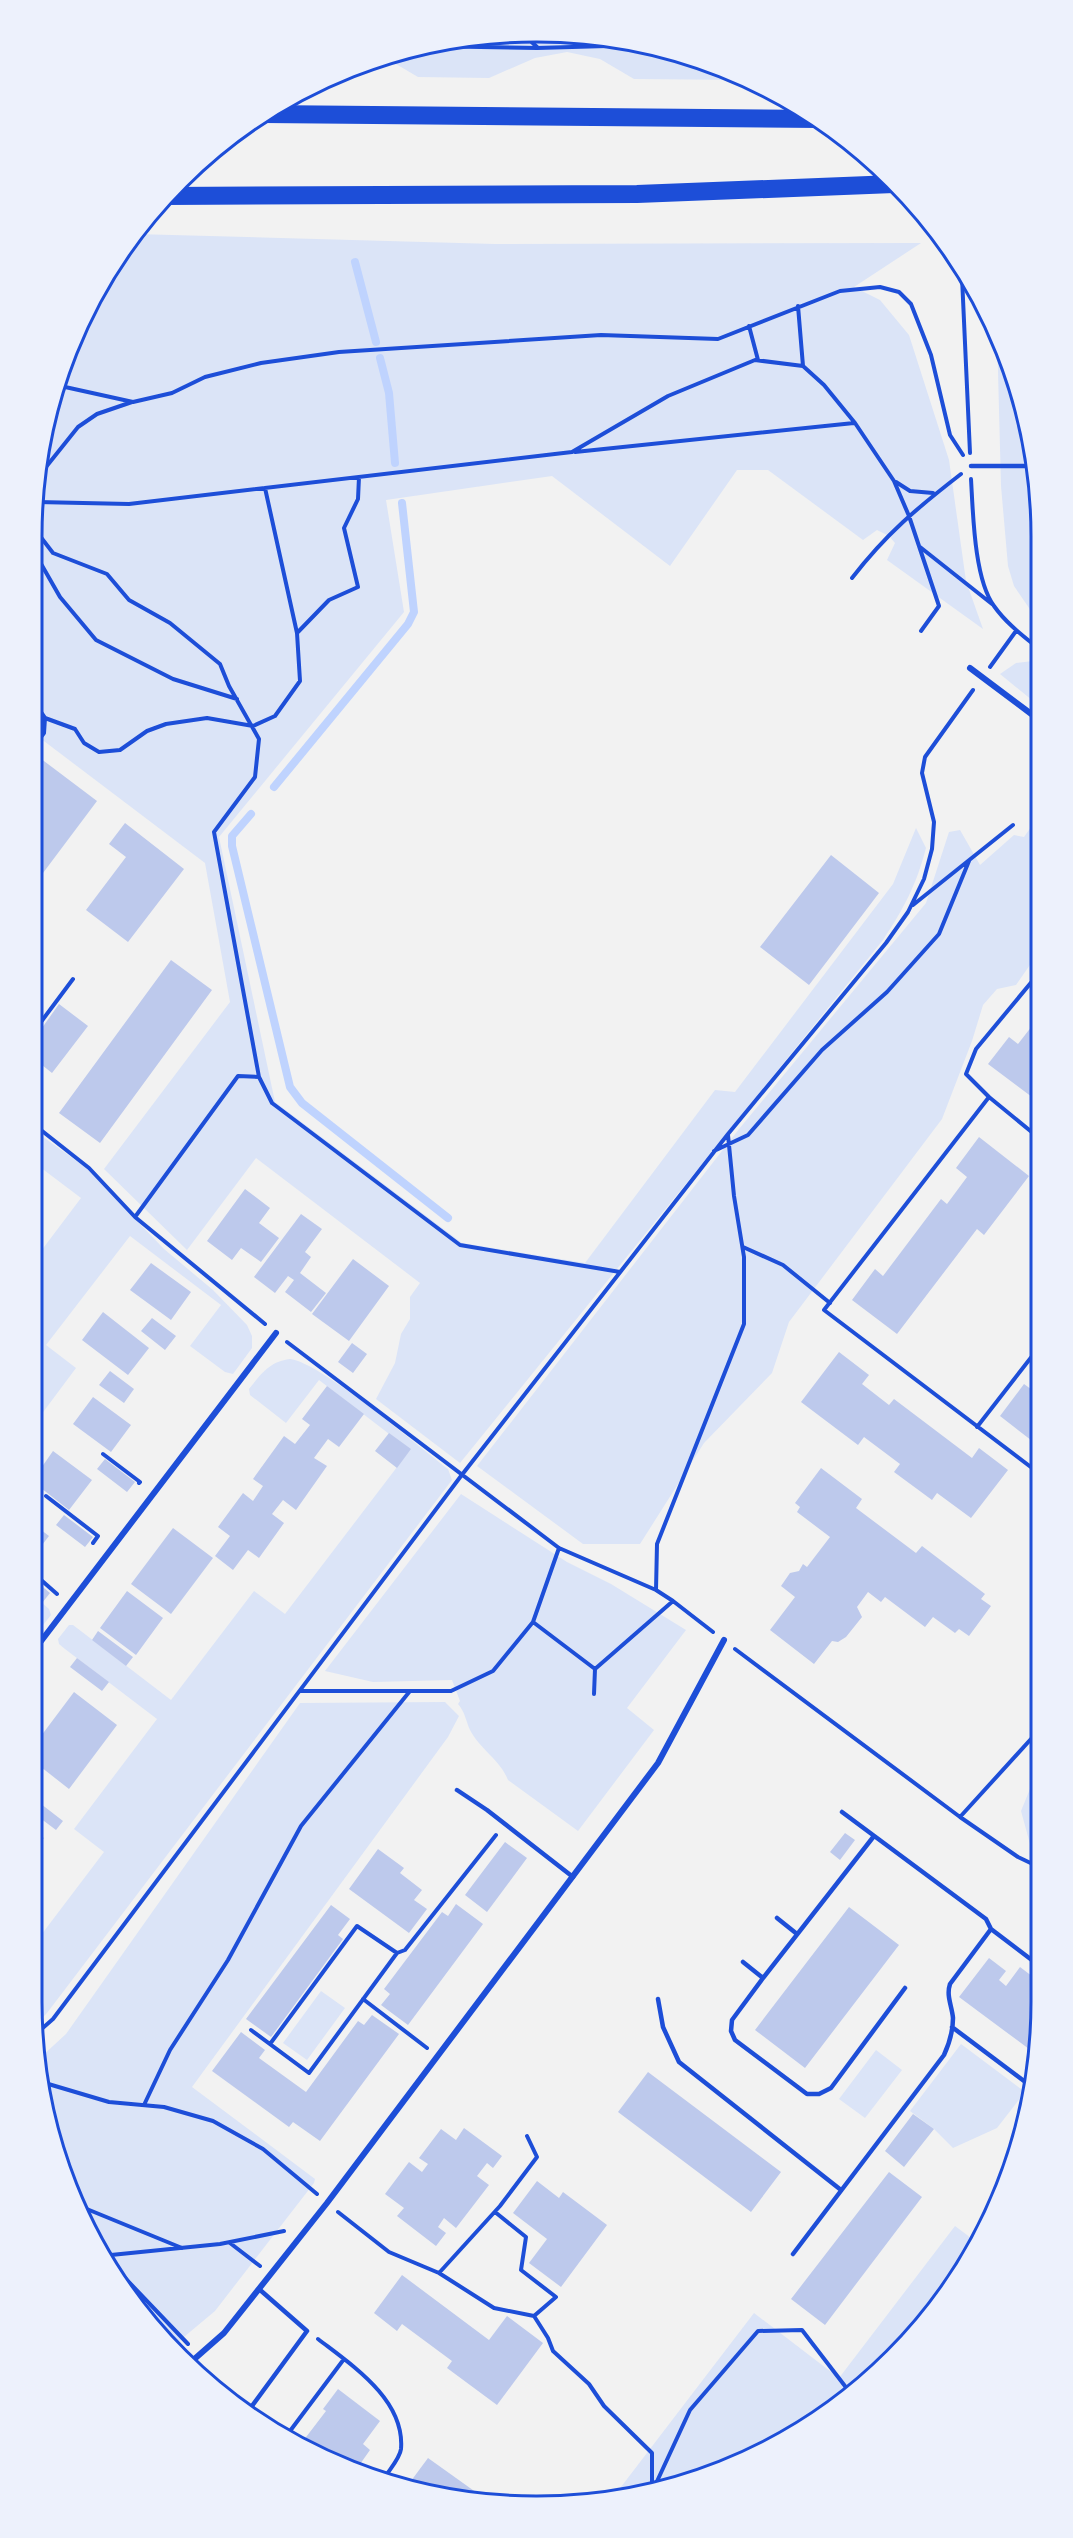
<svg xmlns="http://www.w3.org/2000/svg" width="1073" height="2538" font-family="'Space Grotesk',sans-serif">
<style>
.green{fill:#dbe4f7}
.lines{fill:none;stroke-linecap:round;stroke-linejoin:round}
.stream{stroke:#bfd3fe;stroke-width:8}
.building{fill:#bdc9ec}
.path{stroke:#1d4ed8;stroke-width:4}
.service{stroke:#1d4ed8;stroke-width:4.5}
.minor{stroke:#1d4ed8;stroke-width:6}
.motorway{stroke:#1d4ed8;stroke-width:18}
.rim{fill:none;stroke:#1d4ed8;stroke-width:3}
</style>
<rect width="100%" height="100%" fill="#f2f2f2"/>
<path class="green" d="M 504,33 L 603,36 L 699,58 L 743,80 L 634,79 L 600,59 L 567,52 L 535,58 L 489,78 L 418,77 L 384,57 L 405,49 L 533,49 L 424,46 Z
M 135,234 L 495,244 L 921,243 L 854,287 L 880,300 L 909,335 L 949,460 L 966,581 L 983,629 L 887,560 L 895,543 L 889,536 L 877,530 L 863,540 L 768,470 L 737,470 L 670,566 L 552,476 L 386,500 L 404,612 L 219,837 L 275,1102 L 462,1243 L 585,1263 L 715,1090 L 735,1092 L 893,884 L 916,828 L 926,848 C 916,886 904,908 883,940 L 460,1463 L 376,1399 L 395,1363 L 401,1334 L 410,1319 L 410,1297 L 420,1283 L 256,1158 L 187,1250 L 104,1169 L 230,1002 L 205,863 L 32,732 L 32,536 L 58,374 L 99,284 Z
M 997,333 L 1003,343 L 1037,470 L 1038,621 L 1014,586 L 1008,566 L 1001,486 Z
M 1033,661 L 1038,665 L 1038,705 L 1000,674 L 1016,663 Z
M 1038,817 L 1038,931 L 1034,936 L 1038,940 L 1039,952 L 1016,985 L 997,989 L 983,1005 L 972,1041 L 942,1119 L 789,1322 L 772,1373 L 704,1443 L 640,1544 L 583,1544 L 477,1466 L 739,1129 L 926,903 L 949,832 L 960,830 L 980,865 L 1014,835 L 1024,837 Z
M 32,1129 L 85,1167 L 164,1249 L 213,1290 L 247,1325 L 252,1336 L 252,1348 L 233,1374 L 225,1372 L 190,1346 L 221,1305 L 130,1236 L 46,1345 L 76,1368 L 32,1427 L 32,1263 L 81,1198 L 32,1161 Z
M 290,1359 C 320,1362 418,1446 448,1469 L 452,1480 L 47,2013 L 35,2025 L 32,2001 L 32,1947 L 104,1852 L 74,1829 L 157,1719 L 65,1649 L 59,1644 L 58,1639 L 69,1625 L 73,1625 L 171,1700 L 254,1591 L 285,1614 L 410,1450 L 319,1380 L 286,1423 L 250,1395 L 249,1389 C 262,1373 269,1362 290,1359 Z
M 461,1494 L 567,1562 L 611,1584 L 686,1630 L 627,1708 L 654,1730 L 578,1831 L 508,1780 C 501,1761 479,1748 470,1730 C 466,1721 465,1712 458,1704 L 460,1701 L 452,1680 L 373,1682 L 325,1671 Z
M 32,1594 L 49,1609 L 51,1615 L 32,1639 Z
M 445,1702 L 459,1716 L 448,1737 L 192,2087 L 315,2179 L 314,2183 L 215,2311 L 172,2347 L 157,2334 L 99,2254 L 58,2164 L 41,2057 L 66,2034 L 300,1703 Z
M 1041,1762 L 1041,1884 L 1021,1811 Z
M 321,1991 L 345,2008 L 307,2060 L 283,2043 Z
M 961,2044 L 1025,2092 L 997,2128 L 953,2148 L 934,2129 L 910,2111 Z
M 876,2050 L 902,2070 L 865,2118 L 839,2099 Z
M 955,2226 L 979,2244 L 974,2254 L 916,2334 L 789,2439 L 698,2480 L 611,2500 L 754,2313 L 839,2378 Z"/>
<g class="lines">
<path class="stream" d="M 355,262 L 376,342
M 380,358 L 389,393 L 395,463
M 274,787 L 408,624 L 414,612 L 402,503
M 251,814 L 232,836 L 232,846 L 290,1087 L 302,1103 L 448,1218"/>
</g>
<path class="building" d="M 36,755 L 97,801 L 40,877 L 32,871 L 32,792 L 34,788 L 32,785 L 32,760 Z
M 125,823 L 184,869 L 128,942 L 86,910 L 126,857 L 109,844 Z
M 831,855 L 879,893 L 809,985 L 760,947 Z
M 171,960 L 212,990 L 100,1143 L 59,1113 Z
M 59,1004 L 88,1026 L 52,1073 L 32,1057 L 32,1042 Z
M 1039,1017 L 1039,1088 L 1032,1097 L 988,1064 L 1009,1037 L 1018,1044 Z
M 979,1137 L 1029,1176 L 984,1235 L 977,1229 L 897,1334 L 852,1300 L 875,1269 L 883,1276 L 941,1199 L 947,1204 L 967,1177 L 956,1168 Z
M 245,1189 L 270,1208 L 259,1223 L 279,1238 L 261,1262 L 241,1248 L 232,1260 L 207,1241 Z
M 301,1214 L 322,1229 L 305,1252 L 311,1257 L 300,1273 L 326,1293 L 311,1312 L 285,1292 L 294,1280 L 288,1276 L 275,1293 L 254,1277 Z
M 353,1259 L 389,1286 L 349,1341 L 312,1314 Z
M 151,1263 L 191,1292 L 171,1320 L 130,1290 Z
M 103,1312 L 149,1348 L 128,1375 L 82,1340 Z
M 152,1318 L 176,1336 L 165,1350 L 141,1331 Z
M 352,1343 L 367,1354 L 353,1373 L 338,1362 Z
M 839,1352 L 869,1375 L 862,1384 L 889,1405 L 894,1399 L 972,1458 L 979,1448 L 1008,1470 L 971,1518 L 937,1493 L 932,1500 L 894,1472 L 900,1464 L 864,1437 L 858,1445 L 801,1402 Z
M 110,1371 L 134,1389 L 124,1403 L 99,1385 Z
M 1024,1384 L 1035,1392 L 1040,1385 L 1040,1447 L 1000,1416 Z
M 327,1386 L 364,1414 L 339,1447 L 328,1439 L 314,1458 L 327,1466 L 296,1510 L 283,1500 L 272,1514 L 284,1523 L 259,1558 L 248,1550 L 233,1570 L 215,1556 L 230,1536 L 218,1527 L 243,1493 L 253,1501 L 263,1486 L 253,1479 L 284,1436 L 295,1444 L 310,1425 L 302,1419 Z
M 93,1397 L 131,1425 L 111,1452 L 73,1424 Z
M 389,1433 L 411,1449 L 397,1468 L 375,1451 Z
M 53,1451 L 92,1480 L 69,1510 L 32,1481 Z
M 105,1459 L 135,1482 L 127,1492 L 97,1469 Z
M 821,1468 L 862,1499 L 856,1508 L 916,1553 L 922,1546 L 985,1594 L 981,1599 L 991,1606 L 969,1636 L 959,1629 L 955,1633 L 933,1617 L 925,1627 L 885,1597 L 881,1602 L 868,1592 L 857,1607 L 862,1617 L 846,1637 L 838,1642 L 832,1641 L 814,1664 L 770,1630 L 795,1597 L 781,1586 L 790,1573 L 799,1571 L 803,1564 L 807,1567 L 830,1537 L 797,1512 L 800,1507 L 795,1503 Z
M 64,1515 L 93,1537 L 85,1547 L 56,1525 Z
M 32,1523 L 49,1536 L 32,1558 Z
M 173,1528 L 213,1558 L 171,1614 L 131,1584 Z
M 32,1578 L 50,1593 L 42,1603 L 32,1594 Z
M 127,1591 L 163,1618 L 136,1655 L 100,1628 Z
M 98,1631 L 133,1657 L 126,1666 L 92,1640 Z
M 77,1658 L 109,1682 L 102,1691 L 70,1667 Z
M 74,1692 L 117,1725 L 69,1789 L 32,1760 L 32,1748 Z
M 32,1797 L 63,1821 L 56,1830 L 32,1812 Z
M 32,1817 L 39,1823 L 33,1830 L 44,1838 L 32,1854 Z
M 845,1833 L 855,1840 L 840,1860 L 830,1852 Z
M 505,1842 L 527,1858 L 487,1912 L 465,1895 Z
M 378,1849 L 404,1868 L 400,1873 L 422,1890 L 414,1900 L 427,1909 L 409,1933 L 349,1889 Z
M 456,1904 L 483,1924 L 408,2025 L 381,2005 L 390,1994 L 384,1989 L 442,1912 L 448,1916 Z
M 331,1905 L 350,1919 L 338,1935 L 343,1939 L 271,2037 L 246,2019 Z
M 849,1907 L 899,1945 L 805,2068 L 755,2030 Z
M 989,1958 L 1006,1971 L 999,1980 L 1006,1986 L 1020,1967 L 1041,1983 L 1042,2002 L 1033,2052 L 959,1997 Z
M 372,2015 L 399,2034 L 320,2141 L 293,2122 L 289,2127 L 212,2071 L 241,2032 L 265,2050 L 259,2058 L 306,2092 L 358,2021 L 364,2025 Z
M 648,2072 L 781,2172 L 751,2212 L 618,2112 Z
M 913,2114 L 934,2129 L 904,2167 L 885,2151 Z
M 464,2128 L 502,2156 L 493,2168 L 487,2163 L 477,2176 L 489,2185 L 456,2228 L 444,2218 L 438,2227 L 446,2233 L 436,2246 L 397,2216 L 404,2208 L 385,2194 L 409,2162 L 422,2172 L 428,2164 L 419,2158 L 441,2129 L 456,2140 Z
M 889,2172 L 922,2197 L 825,2325 L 791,2299 Z
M 537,2181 L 559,2198 L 563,2192 L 607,2225 L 561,2287 L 529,2263 L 547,2239 L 513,2213 Z
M 402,2275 L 489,2340 L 507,2316 L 543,2343 L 497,2405 L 447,2368 L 452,2361 L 402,2324 L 397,2331 L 374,2313 Z
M 338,2389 L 380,2421 L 363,2444 L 370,2450 L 358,2467 L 300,2445 L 326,2411 L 323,2409 Z
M 428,2458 L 484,2498 L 438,2497 L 408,2485 Z"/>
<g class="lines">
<path class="path" d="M 522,33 L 537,47
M 421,46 L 537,48 L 642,45
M 962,277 L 970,453
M 798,306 L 803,366
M 749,326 L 758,360
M 56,385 L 133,402 L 172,393 L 205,377 L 261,363 L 339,352 L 601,335 L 718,339 L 840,291 L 880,287 L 899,292 L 911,304 L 931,355 L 950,435 L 963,455
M 575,452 L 854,423
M 42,472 L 78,427 L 97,414 L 132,402
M 971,479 C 973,512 974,579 994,606 C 1006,623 1022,635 1038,648
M 896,482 L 910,491 L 933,493
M 37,502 L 129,504 L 572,452 L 668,396 L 755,360 L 803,366 L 824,385 L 855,423 L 894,481 L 909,516 L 939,606 L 921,631
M 33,527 L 53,553 L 107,574 L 129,600 L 170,623 L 220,664 L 229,686 L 259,739 L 255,777 L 214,832 L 259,1077 L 272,1103 L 460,1245 L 620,1272
M 920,547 L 992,604
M 32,548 L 60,597 L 96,640 L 173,679 L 237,699
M 852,578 C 886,534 917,508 961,474
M 298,632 L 329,600 L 358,587 L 344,528 L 358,499 L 359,477
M 990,667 L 1016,631
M 32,699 L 45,718 L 44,733 L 38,741
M 45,718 L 75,729 L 84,743 L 99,752 L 120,750 L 147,731 L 166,724 L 207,718 L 253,726 L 275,716 L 300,681 L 297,633 L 265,488
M 913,905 L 1013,825
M 32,1034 L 73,979
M 989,1097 L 966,1074 L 976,1049 L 1039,973
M 32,1123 L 89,1168 L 135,1217 L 265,1324
M 1039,1138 L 989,1097 L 824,1310 L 1040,1474
M 714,1151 L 748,1135 L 822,1050 L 887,992 L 939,934 L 969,861
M 135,1217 L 238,1076 L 259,1077
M 743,1247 L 783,1265 L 830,1303
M 287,1342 L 559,1548 L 656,1590 L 673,1601 L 713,1632
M 977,1427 L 1040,1346
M 103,1454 L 140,1482 L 139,1483
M 46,1496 L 98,1536 L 93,1543
M 32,1572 L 57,1594
M 656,1590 L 657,1544 L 744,1324 L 744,1257 L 734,1196 L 728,1135
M 533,1622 L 595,1669 L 673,1601
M 735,1649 L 960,1817 L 1018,1857 L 1041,1868
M 301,1691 L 451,1691 L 493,1671 L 533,1622 L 559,1548
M 594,1694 L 595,1669
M 960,1817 L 1041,1728
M 363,1999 L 427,2048
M 251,2030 L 309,2073 L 397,1953
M 37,2033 L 53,2019 L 461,1476 L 728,1134 L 886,943 L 908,912 L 924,879 L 932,849 L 934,822 L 922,773 L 925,757 L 973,690
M 270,2044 L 357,1926 L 397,1953 L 405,1950 L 496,1835
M 45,2083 L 109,2102 L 164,2107 L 213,2121 L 263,2149 L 317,2194
M 144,2105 L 170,2050 L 228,1960 L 301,1826 L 410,1691
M 77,2205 L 182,2248
M 338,2212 L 389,2252 L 439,2273 L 494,2308 L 534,2316 L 556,2297 L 521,2270 L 526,2237 L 495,2212
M 230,2243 L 260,2266
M 101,2256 L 220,2244 L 284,2231
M 104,2256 L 188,2344
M 439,2273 L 500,2206 L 537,2157 L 527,2136
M 534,2316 L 548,2338 L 553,2351 L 589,2384 L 604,2406 L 652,2453 L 652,2489
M 318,2339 C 353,2366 405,2400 401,2449 C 400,2458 390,2469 385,2477
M 284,2439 L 344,2359
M 653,2490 L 690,2410 L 758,2331 L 802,2330 L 848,2390"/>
<path class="service" d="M 971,466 L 1036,466
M 457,1790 L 487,1810 L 573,1877
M 842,1812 L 986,1919 L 991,1929 L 1041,1967
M 777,1918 L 797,1934
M 743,1962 L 763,1978 L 874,1836
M 763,1978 L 732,2020 L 731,2031 L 735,2040 L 807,2094 L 819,2094 L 831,2088 L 905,1988
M 658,1999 L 663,2027 L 679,2062 L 841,2190
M 952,2027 L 1028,2084
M 793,2254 L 944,2055 C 949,2044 953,2031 953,2018 C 952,2006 946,1996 950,1984 L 991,1929
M 249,2410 L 307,2331 L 259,2289"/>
<path class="minor" d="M 970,668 L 1038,719
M 32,1653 L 276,1333
M 191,2362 L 224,2333 L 327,2203 L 658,1763 L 724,1640"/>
<path class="motorway" d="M 264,114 L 820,119
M 165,196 L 637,194 L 894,184"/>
</g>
<path d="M0 0H1073V2538H0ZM536 42H537A494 494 0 0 1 1031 536V2002A494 494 0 0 1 537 2496H536A494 494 0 0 1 42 2002V536A494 494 0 0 1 536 42Z" fill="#edf1fc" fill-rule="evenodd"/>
<path class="rim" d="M536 42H537A494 494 0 0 1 1031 536V2002A494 494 0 0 1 537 2496H536A494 494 0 0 1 42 2002V536A494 494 0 0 1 536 42Z"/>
</svg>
